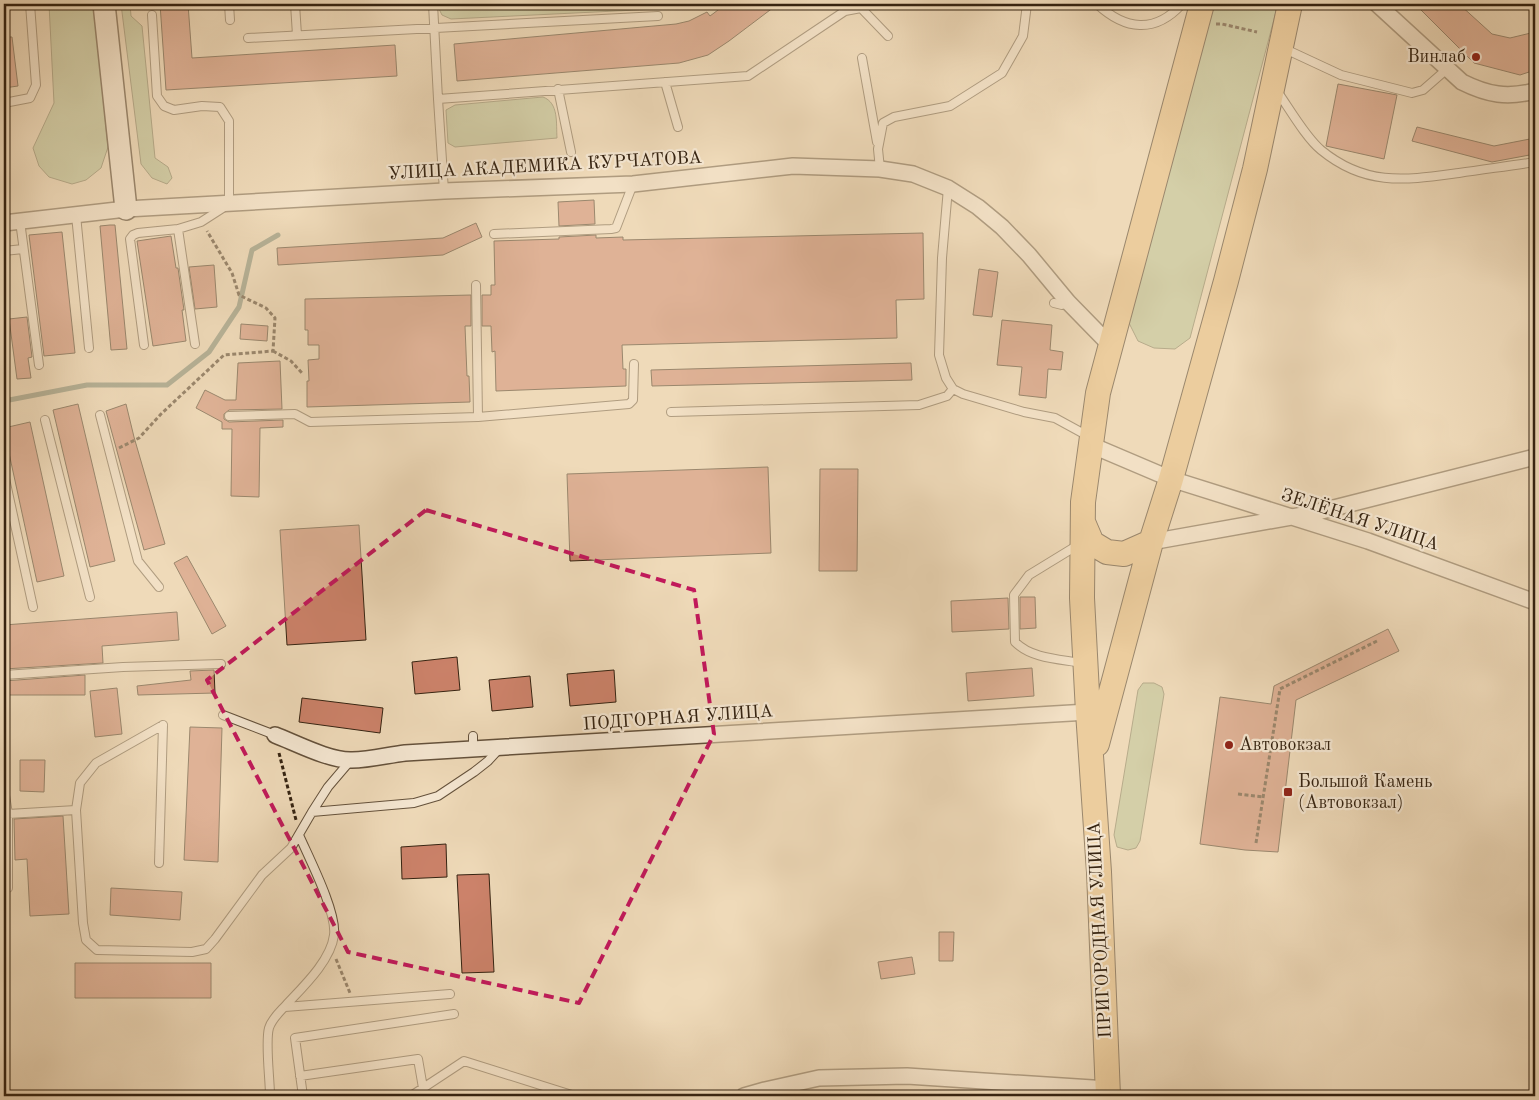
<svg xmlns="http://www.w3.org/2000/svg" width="1539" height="1100" font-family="'Old Standard TT',serif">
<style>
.green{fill:#b4c193;stroke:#747252}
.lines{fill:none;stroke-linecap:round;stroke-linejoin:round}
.stream{stroke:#727e6c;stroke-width:5}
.building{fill:#cc826a;stroke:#352311}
.lane-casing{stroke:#64513b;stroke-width:10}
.street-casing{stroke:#64513b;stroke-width:18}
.secondary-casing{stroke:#352311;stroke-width:24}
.primary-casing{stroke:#352311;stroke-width:26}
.path{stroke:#352311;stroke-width:3;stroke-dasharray:4 2.5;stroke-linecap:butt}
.lane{stroke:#f5e7d2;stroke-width:8}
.street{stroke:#f5e7d2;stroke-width:15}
.secondary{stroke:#f5e7d2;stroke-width:21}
.primary{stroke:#e8bd7c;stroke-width:24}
.marked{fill:none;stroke:#c2185b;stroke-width:4;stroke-dasharray:10 6;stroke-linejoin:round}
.poi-dot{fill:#8f2418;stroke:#f5e7d2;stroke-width:2}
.labels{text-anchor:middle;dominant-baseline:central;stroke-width:4.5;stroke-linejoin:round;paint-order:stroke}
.poi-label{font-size:18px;fill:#352311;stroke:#f5e7d2;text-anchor:start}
.street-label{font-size:18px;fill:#352311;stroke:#f5e7d2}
</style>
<rect width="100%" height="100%" fill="#efdab9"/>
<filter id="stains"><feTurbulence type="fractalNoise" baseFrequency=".004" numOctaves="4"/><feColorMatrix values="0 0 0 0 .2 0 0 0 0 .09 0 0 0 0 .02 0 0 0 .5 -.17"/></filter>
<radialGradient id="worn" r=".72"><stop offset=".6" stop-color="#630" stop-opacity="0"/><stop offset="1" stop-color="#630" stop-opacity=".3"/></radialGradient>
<path class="green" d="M 49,4 L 94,4 L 108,147 L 101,168 L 86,180 L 72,184 L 49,177 L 39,166 L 33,148 L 54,103 Z
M 121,4 L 130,4 L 131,16 L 142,26 L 155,158 L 168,167 L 172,178 L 167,184 L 152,178 L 141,164 Z
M 439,4 L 657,4 L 657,9 L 451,19 L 442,15 L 439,9 Z
M 1214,4 L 1278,4 L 1190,338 L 1175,349 L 1154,348 L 1138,341 L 1129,323 Z
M 543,97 C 559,103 556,123 557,138 L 455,147 L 448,143 L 446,110 L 455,105 Z
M 1143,683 L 1154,683 L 1162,687 L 1164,694 L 1140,841 L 1136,848 L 1128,850 L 1117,847 L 1114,835 L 1138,690 Z"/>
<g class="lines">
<path class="stream" d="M 4,401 L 87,385 L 167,385 L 209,352 L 239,307 L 252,250 L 278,235"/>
</g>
<path class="building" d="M 160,4 L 188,4 L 192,58 L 395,45 L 397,76 L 166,90 Z
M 726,4 L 778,4 L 729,41 L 708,55 L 679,63 L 457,81 L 454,44 L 676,24 L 689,21 L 707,12 L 710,16 Z
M 1415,4 L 1459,4 L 1492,34 L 1510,38 L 1535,32 L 1535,70 L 1520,75 L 1474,63 Z
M 4,37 L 12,37 L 18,86 L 4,88 Z
M 1338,84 L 1397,95 L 1384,159 L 1326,146 Z
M 1417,127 L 1494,146 L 1535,138 L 1535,154 L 1492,162 L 1412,141 Z
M 594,200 L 595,224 L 559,226 L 558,202 Z
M 476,223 L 482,237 L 443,255 L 278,265 L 277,248 L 443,238 Z
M 110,225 L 115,225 L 127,349 L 111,350 L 100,226 Z
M 62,232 L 75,353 L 44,356 L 29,235 Z
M 923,233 L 924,299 L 896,300 L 897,338 L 622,345 L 623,369 L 626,369 L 626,386 L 496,391 L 495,351 L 492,352 L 491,326 L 482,326 L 482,295 L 491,295 L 491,285 L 495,285 L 494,241 L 559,239 L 559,237 L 596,235 L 596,238 L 623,237 L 623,240 Z
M 171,236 L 176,268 L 178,268 L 184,310 L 182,310 L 186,341 L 153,346 L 137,241 Z
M 214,265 L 217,307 L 195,309 L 189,267 Z
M 979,269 L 998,272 L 992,317 L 973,315 Z
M 471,295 L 471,326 L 465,326 L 467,376 L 469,376 L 470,402 L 307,407 L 307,381 L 309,381 L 308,360 L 319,359 L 319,345 L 308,345 L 308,330 L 305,330 L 305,299 Z
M 27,317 L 32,357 L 28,358 L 31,378 L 17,379 L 9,319 Z
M 1002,320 L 1052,325 L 1050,350 L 1063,352 L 1061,370 L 1048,369 L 1046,398 L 1019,395 L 1022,367 L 997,365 Z
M 241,324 L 268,326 L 267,341 L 240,339 Z
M 280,361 L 282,409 L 229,410 L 224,414 L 224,419 L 229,422 L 283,420 L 283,427 L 260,428 L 259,497 L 231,496 L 232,429 L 222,429 L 222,422 L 196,408 L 205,390 L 225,400 L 236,400 L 238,363 Z
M 911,363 L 912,380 L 652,386 L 651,370 Z
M 78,404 L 115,561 L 90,567 L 53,410 Z
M 126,404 L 134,437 L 165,544 L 144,550 L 106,411 Z
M 30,422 L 64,576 L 37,582 L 4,430 L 4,428 Z
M 768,467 L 771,553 L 570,561 L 567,474 Z
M 820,469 L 858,469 L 857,571 L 819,571 Z
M 359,525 L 366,640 L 287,645 L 280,530 Z
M 187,556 L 226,626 L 212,634 L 174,563 Z
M 1020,597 L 1035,597 L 1036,628 L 1020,629 Z
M 1008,598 L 1009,629 L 952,632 L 951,601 Z
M 177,612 L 179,640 L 102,646 L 103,663 L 4,669 L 4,625 Z
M 1388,629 L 1399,651 L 1296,700 L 1278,852 L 1245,850 L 1200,844 L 1220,697 L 1271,704 L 1274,686 Z
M 457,657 L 460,690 L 415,694 L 412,662 Z
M 1032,668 L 1034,696 L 968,701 L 966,673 Z
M 214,670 L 215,693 L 138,695 L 137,686 L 191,680 L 190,671 Z
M 614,670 L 616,702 L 570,706 L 567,674 Z
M 85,675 L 85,695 L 4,695 L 4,681 Z
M 530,676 L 533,707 L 492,711 L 489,680 Z
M 117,688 L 122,734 L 95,737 L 90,691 Z
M 302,698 L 383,708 L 380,733 L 299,722 Z
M 190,727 L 222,728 L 218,862 L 184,860 Z
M 20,760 L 45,760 L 44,792 L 20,791 Z
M 63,816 L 69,914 L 30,916 L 27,859 L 15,860 L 14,819 Z
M 446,844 L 447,877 L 402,879 L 401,847 Z
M 489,874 L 494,972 L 462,973 L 457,875 Z
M 111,888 L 182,892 L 180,920 L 110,915 Z
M 939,932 L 954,932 L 953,961 L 939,961 Z
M 912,957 L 915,974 L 881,979 L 878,962 Z
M 75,963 L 211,963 L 211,998 L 75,998 Z"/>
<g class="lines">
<defs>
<path id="lane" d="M 229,4 L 230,20
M 295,4 L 297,35
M 433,4 L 438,99
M 1097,4 C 1125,30 1155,34 1182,4
M 248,38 L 658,16
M 1283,48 L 1341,75 L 1412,93 L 1423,90 L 1447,69
M 862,58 L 877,142
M 665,82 L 678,127
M 558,89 L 571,152
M 1277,91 C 1289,108 1306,138 1321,150 C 1366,187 1406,180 1459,173 C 1485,169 1510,166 1535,162
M 4,103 L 30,98 L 36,85 L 30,4
M 880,169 L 878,149 L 883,123 L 894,117 L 950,106 L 1002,73 L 1023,36 L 1027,4
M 948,188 L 942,258 L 939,355 L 946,378 L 953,389 L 963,394 L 1024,412 L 1055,418 L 1088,436
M 444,191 L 438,99 L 748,76 L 845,11 L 861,8 L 888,36
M 76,215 L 89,348
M 20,221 L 39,365
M 178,229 L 195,344
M 494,234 L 611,229 L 616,228 L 633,184
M 4,251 L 23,249
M 476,285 L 478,417
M 1054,303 L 1062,305 L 1068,302
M 144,345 L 130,239 L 133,235 L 138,233 L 178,229 L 201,222 L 229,204 L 229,121 L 220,107 L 202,106 L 174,110 L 164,106 L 157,96 L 152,15
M 671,412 L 919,405 L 947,396 L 953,389
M 100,415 L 138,561 L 159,587
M 229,416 L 295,414 L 310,422 L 478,417 L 629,404 L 633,400 L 634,364
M 45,420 L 90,597
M 4,474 L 33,607
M 1078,545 L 1029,575 L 1014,595 L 1015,642 C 1032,659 1060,659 1082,663
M 4,675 L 123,667 L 221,664
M 223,715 L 275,735
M 163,725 L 96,763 L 80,783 L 76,810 L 83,923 L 86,940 L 97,950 L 192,952 L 206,949 L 215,939 L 262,875 L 291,848 L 312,812
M 473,736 L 473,750
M 351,760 L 328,787 L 312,812 L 414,803 L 438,796 L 474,772 L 488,761 L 500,748
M 4,789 L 8,814 L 76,810
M 159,863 L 163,725
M 8,888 L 8,814
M 285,1007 L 450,994
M 300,1076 L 418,1059 L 423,1088
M 270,1096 C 270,1079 265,1042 269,1028 C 272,1018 281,1011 287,1004 C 304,986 331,960 334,935 C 337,912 309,858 299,835
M 303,1096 L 295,1038 L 454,1014
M 411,1096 L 464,1061 L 575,1096"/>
<path id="street" d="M 1377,4 L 1462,82 C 1488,95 1507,98 1535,91
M 4,223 L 126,209 L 444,191 L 633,184 L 793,166 L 880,169 L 913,174 L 948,188 L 978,207 L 1002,227 L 1029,255 L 1068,302 L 1110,345
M 1091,445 L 1171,479 L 1368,541 L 1535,602
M 1151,542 L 1314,513 L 1535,457
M 275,735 C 296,743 330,761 352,760 C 370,760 388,755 405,753 L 1088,712
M 744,1096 L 765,1090 L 819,1078 L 907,1076 L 1108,1089"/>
<path id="secondary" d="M 104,4 L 126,209"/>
<path id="primary" d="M 1083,522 L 1092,543 L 1107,552 L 1124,554 L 1151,542
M 1097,744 L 1151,542 L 1171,479 L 1226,281 L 1255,169 L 1290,4
M 1108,1096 L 1099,872 L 1088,712 L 1082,598 L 1083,502 L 1098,393 L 1202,4"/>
</defs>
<use href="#lane" class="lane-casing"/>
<use href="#street" class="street-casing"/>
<use href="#secondary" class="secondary-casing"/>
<use href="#primary" class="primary-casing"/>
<path class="path" d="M 1216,24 L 1222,24 L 1257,32
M 273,351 L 291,361 L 302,373
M 119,448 L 139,438 L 161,414 L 224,355 L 273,351 L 275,318 L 266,308 L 239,295 L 232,273 L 207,231
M 279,753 L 296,820
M 1238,794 L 1263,797
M 1256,843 L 1280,689 L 1379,640
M 336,959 L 350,993"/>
<use href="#lane" class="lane"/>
<use href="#street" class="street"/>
<use href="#secondary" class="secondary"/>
<use href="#primary" class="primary"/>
</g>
<path d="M0 0H1539V1100H0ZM 426,510 L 694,590 L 714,734 L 579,1003 L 348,952 L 207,680 Z" fill="#efdab9" fill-opacity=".55" fill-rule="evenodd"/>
<path class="marked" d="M 426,510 L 694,590 L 714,734 L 579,1003 L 348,952 L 207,680 Z"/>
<g class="poi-dot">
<circle cx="1476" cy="57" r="5"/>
<circle cx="1229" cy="745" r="5"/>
<rect x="1283" y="787" width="10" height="10" rx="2.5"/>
</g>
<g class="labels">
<g class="poi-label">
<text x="1466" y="57" text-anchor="end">Винлаб</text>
<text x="1239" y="745">Автовокзал</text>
<text x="1298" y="782">Большой Камень<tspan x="1298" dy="21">(Автовокзал)</tspan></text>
</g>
<g class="street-label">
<text transform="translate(545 166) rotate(-3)">УЛИЦА АКАДЕМИКА КУРЧАТОВА</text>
<text transform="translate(1360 520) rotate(18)">ЗЕЛЁНАЯ УЛИЦА</text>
<text transform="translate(678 718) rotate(-4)">ПОДГОРНАЯ УЛИЦА</text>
<text transform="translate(1100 930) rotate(-93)">ПРИГОРОДНАЯ УЛИЦА</text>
</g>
</g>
<rect width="1539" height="1100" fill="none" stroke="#efdab9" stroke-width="20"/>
<rect x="5" y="5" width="1529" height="1090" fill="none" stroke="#352311" stroke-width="2.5"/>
<rect x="10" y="10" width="1519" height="1080" fill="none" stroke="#352311"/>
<rect width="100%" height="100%" filter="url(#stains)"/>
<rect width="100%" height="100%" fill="url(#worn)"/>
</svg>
